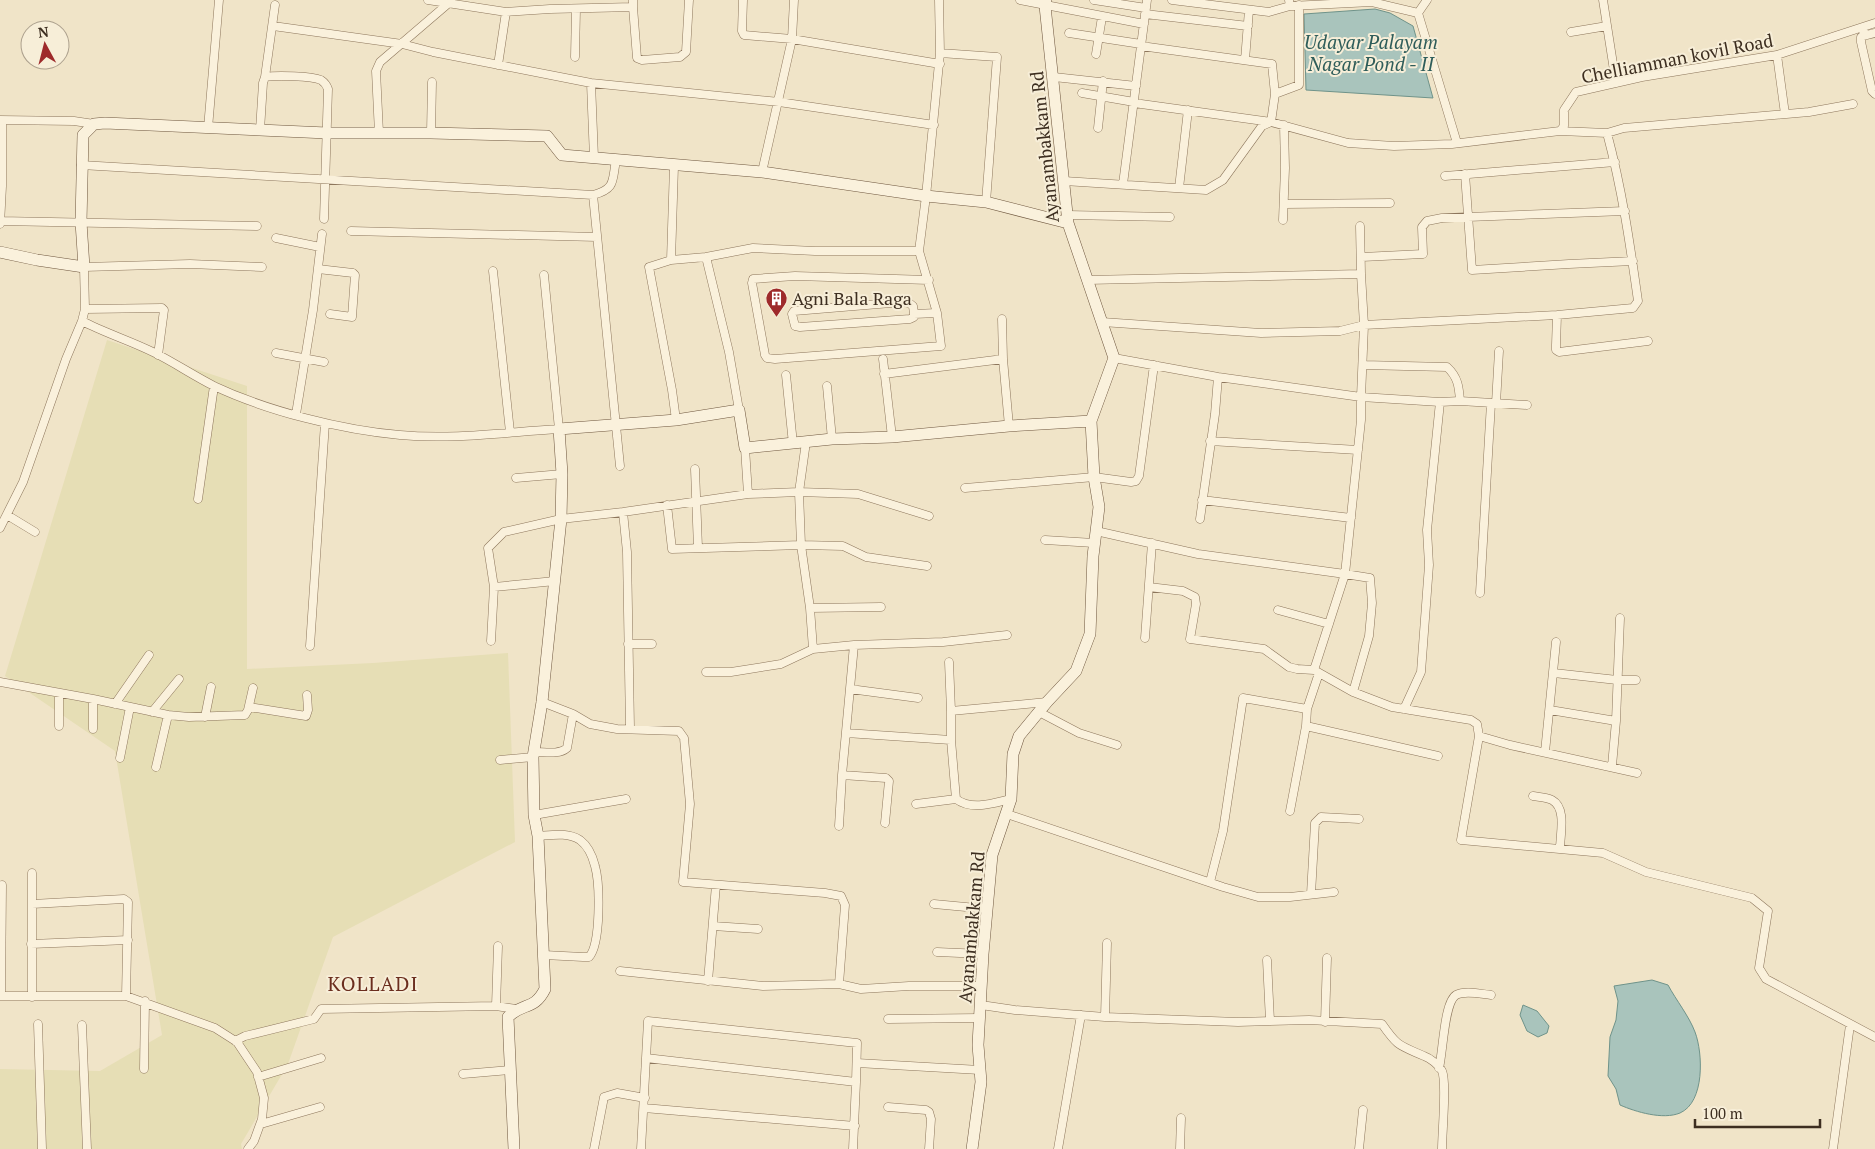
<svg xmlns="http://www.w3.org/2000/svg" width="1875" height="1149" font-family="'PT Serif',serif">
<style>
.farmland{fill:#e6deb5}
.water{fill:#a9c4bc;stroke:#6f938a}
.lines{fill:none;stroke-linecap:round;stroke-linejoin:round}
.street-casing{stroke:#8d765c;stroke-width:9}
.secondary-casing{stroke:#6f573f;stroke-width:12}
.street{stroke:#faf1dc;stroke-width:8}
.secondary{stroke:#faf1dc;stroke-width:11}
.labels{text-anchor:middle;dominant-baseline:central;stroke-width:4;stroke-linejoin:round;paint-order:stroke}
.street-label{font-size:18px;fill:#3d2e20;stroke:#f7eed8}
.poi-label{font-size:18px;fill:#3d2e20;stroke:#f7eed8;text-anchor:start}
.water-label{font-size:19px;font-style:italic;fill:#2f5d5a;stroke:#f7eed8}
.quarter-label{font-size:20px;letter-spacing:1px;fill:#6b2e1e;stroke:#f7eed8}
</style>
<rect width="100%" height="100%" fill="#f0e4c8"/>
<path class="farmland" d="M 107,340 L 247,386 L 247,669 L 373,663 L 508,653 L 515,842 L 333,937 L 288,1064 L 241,1144 L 242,1149 L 0,1149 L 0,1069 L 100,1071 L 162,1035 L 115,751 L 5,676 Z"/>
<path class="water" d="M 1375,9 L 1390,13 L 1413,26 L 1433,98 L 1306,90 L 1304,14 Z
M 1652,980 L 1668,985 C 1676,1000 1689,1016 1695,1032 C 1703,1053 1705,1102 1680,1113 C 1663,1120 1636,1112 1620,1105 L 1616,1089 L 1608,1076 L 1610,1037 L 1616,1020 L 1618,1001 L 1614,986 Z
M 1523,1005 L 1537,1011 L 1549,1026 L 1547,1033 L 1538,1037 L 1527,1031 L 1520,1015 Z"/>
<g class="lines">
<defs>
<path id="street" d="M 428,0 L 506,12 L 550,9 L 633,7 L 633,0
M 743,0 L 742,31 L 744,35 L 792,39 L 940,64
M 1020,0 L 1144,24
M 1094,0 L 1146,8
M 1172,0 L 1269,12 L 1290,6
M 1289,0 L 1290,6 L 1372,2 L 1418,13 L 1427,0
M 1603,0 L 1616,83
M 633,7 L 637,58 L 642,60 L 680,57 L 686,52 L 689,0
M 1418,13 L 1457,143
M 1145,14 L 1248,26
M 273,26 L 402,44 L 433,52 L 591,83 L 779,102 L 934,125
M 1863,27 L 1864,35 L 1861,37 L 1861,42 L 1872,91 L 1875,94
M 1571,32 L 1607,26
M 1069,33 L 1141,44
M 1863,36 L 1875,33
M 1141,46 L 1272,64 L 1275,94
M 940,53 L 997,57 L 986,202
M 1096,54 L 1102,17
M 1777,55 L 1785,114
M 575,57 L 576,9
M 1245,60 L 1249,10
M 498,65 L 506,12
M 265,77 L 275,5
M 1054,77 L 1136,86
M 591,83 L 594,158
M 1082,93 L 1134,102
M 1134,103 L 1271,122 L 1348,143 L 1394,146 L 1452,144 L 1560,131 L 1564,126 L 1564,110 L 1576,92 L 1642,77 L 1777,55 L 1875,23
M 0,120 L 74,121 L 94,124
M 1271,122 L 1275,94 L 1299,85 L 1299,5
M 208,128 L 219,0
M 1098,128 L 1103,81
M 260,130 L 263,83 L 265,77 C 276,75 312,76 321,80 C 324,82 327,86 328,89 L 324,219
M 379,133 L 376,71 L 380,62 L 450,2
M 431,133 L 432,82
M 1607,133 L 1624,128 L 1809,112 L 1853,104
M 616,160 C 612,181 616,189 593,195 L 620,466
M 81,165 L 593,195
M 674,166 L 671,260 L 649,267 L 672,390 L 676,420
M 762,172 L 792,39 L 794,0
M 1465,174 L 1472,270 L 1569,264 L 1633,261
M 1445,176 L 1615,162
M 1064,181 L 1206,190 L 1223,180 L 1262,126 L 1271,122
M 1123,184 L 1147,0
M 1179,188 L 1188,110
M 1284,204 L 1390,203
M 1067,215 L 1170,217
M 1283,220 L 1285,168 L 1284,125
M 0,221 L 257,226
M 0,224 L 2,186 L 2,121
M 1360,226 L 1361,274
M 351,231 L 597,237
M 276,238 L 320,247
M 706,257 L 753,248 L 815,251 L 919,251
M 1362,257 L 1423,254 L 1422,227 L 1427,221 L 1442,218 L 1625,211
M 671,260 L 706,257 L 729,352 L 739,410
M 318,269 L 353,273 L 355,275 L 352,317 L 330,314
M 493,271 L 510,432
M 929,280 L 795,276 L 753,279 L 752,283 L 765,355 L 767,358 L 775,359 L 941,346 L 937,313 L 919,251 L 926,196 L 940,53 L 939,0
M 1087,280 L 1361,274 L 1364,325 L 1361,397 L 1440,402 L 1427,530 L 1429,565 L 1421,672 L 1404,709
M 85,309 L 162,308 L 164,310 L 158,355
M 914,314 L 914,317 L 910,319 L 800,327 L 795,326 L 792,314 L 794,311 L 903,302 L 909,303 L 913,306 L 914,314 L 937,313
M 1557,315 L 1556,345 L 1556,350 L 1559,352 L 1648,341
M 1002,319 L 1003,359
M 82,321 C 105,333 131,341 155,353 C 175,363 194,376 214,386 C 267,411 342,430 400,435 C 453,440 507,432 559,429 L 544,275
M 1102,322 L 1261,333 L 1340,331 L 1364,325 L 1557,315 L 1633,308 L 1638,301 C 1630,244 1622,189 1607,133 L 1560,131
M 276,353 L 324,362
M 1114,358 L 1218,377 L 1361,397 L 1361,420 L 1345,574 L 1370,578 L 1372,603 L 1369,636 L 1353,692
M 883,359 L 892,437
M 1363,365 L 1447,367 C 1458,377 1459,387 1460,401 L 1440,402
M 884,374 L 1003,359 L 1009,426
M 786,375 L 793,444
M 827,386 L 832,439
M 1460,401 L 1527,405
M 1496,403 L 1499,351
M 296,414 L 313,310 L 322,234
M 1210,441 L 1358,450
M 806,442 L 799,492 L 801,545 L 810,608 L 813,649
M 745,448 L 748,494
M 695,469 L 698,548
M 516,478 L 562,474
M 965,488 L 1094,477 L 1131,482 L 1136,481 L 1139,476 L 1154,365
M 198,499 L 214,386
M 1202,500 L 1351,518
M 667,505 L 672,549 L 801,545 L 843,546 L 866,557 L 927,566
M 623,512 L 627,552 L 630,728
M 7,515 L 35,532
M 1200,519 L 1215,414 L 1218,377
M 0,528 L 23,482 L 66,359 L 82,321 L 85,309 L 84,267 L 190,264 L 262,267
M 1096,531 L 1198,554 L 1345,574 L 1314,670 L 1353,692 L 1392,707 L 1471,720 L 1477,724 L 1479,736 L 1461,840 L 1603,853 L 1646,872 L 1752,898 L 1768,911 L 1759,968 L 1766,979 L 1875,1037
M 1045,540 L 1094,543
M 494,587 L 555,581
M 1149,587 L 1183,591 L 1195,597 L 1196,604 L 1190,639 L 1264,649 L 1289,667 L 1297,669 L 1314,670
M 1480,593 L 1491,403
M 810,608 L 881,607
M 1278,610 L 1329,624
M 1145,638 L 1152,543
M 491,641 L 494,587 L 488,548 L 504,532 L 561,519 L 623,512 L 748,494 L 799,492 L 858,494 L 929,516
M 628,644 L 652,644
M 854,645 L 842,775 L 886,778 L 889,781 L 885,823
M 310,646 L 325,423
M 706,672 L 731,672 L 781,664 L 813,649 L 854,645 L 943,642 L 1007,635
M 1319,673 L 1307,709 L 1306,726 L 1438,756
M 1554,673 L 1617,680 L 1636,680
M 0,682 L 93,699 L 168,715 L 156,767
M 850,689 L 918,698
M 59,693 L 59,726
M 542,702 L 573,714 L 590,724 L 617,729 L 679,731 L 684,738 L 690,804 L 683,882 L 825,893 L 841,896 L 845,905 L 839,984 L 861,989 L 909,986 L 982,986
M 115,704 L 149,655
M 249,707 L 306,716 L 308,710 L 307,695
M 1550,710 L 1616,721
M 951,711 L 1047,702
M 152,712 L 179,679
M 1039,712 L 1079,733 L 1117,745
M 168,715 L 189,717 L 245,715 L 248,710 L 253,688
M 205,717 L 211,687
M 93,729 L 93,699
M 846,733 L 951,740 L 951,711 L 949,662
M 1479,736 L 1510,745 L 1637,773
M 951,740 L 956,799 C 972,811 994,803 1011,799
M 535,752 C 545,752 559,755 567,748 L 573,714
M 1545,752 L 1556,642
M 120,758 L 130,707
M 500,760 L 533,757
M 1612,766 L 1616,721 L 1620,618
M 1533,796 C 1539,797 1546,797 1552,800 C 1567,808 1560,835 1560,849
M 916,804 L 956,799
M 1290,811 L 1306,726
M 1007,814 L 1223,887 L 1258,897 L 1290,897 L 1334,892
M 534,815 L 626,799
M 839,826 L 842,775
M 538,836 C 552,835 568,832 580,840 C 588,846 593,858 595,866 C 600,884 601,944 589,957 L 583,957 L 544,955
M 1210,882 L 1223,831 L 1243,698 L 1307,709
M 1311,894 L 1315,823 L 1321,817 L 1359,819
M 32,904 L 124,899 L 128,902 L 126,996
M 934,904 L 987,909
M 713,926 L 758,929
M 31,944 L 128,940
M 937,952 L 983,954
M 1267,960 L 1270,1021
M 620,971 L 763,986 L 839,984
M 708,981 L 716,885
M 0,996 L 126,996 L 215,1028 L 237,1042 L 257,1072 L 264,1098 L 262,1119 L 254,1141 L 248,1149
M 1,996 L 2,885
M 32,997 L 32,873
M 981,1005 L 1015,1010 L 1105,1017 L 1238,1022 L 1309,1020 L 1382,1024 C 1398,1047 1399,1045 1424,1056 C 1430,1058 1439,1065 1442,1071 C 1447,1082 1442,1133 1442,1149
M 496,1006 L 498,946
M 1105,1017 L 1107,943
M 888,1019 L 980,1018
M 1325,1022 L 1327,958
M 38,1024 L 42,1149
M 82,1025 L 87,1149
M 235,1041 L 245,1036 L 314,1019 L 321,1009 L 496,1006 L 516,1009
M 646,1058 L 648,1021 L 857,1043 L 856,1082
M 857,1063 L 980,1070
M 1439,1068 C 1443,1053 1444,1002 1456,995 C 1465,990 1481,994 1491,995
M 144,1069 L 145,1001
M 463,1074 L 511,1070
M 258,1077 L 321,1058
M 888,1107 L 926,1110 L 929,1112 L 931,1119 L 929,1149
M 644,1108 L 855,1126
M 261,1124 L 320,1107
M 594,1149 L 604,1097 L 617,1093 L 645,1098
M 641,1149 L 646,1058 L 856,1082 L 853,1149
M 1058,1149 L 1081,1015
M 1180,1149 L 1181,1118
M 1359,1149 L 1363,1110
M 1833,1149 L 1850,1025"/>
<path id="secondary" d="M 0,252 L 37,260 L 84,267 L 81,222 L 83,135 L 94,124 L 105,123 L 327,133 L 431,133 L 547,136 L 562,155 L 762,172 L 926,196 L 986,202 L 1068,223
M 514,1149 L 508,1017 C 523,1002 534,1011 545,989 L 538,836 L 534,815 L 533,757 L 542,702 L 561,519 L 562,474 L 559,429 L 676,420 L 739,410 L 745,448 L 832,439 L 892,437 L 1009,426 L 1091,421
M 972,1149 L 981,1082 L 978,1045 L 983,954 L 992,855 L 1011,799 L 1013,754 L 1019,736 L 1047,702 L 1076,671 L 1090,634 L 1093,556 L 1099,507 L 1094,477 L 1091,421 L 1114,358 L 1068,223 L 1045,6 L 1046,0"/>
</defs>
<use href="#street" class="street-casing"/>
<use href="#secondary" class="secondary-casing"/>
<use href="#street" class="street"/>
<use href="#secondary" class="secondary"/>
</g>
<defs>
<symbol id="building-pin" viewBox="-11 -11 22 30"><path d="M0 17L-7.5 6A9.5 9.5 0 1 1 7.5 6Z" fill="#9e2a2b" stroke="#f7eed8"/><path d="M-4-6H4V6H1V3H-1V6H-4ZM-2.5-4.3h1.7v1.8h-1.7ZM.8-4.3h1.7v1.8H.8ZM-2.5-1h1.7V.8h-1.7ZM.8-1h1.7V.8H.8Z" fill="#fff"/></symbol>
</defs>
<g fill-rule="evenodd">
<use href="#building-pin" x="764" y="286" width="25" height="34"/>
</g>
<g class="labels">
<g class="street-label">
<text transform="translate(1677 58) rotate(-11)">Chelliamman kovil Road</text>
<text transform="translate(1044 147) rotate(-96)">Ayanambakkam Rd</text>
<text transform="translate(971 927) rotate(-85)">Ayanambakkam Rd</text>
</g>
<g class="poi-label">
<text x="792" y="298">Agni Bala Raga</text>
</g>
<g class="water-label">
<text x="1371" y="41">Udayar Palayam<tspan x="1371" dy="22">Nagar Pond - II</tspan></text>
</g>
<g class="quarter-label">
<text x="373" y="983">KOLLADI</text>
</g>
</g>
<g transform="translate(45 45) rotate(353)"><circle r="24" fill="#f7eed8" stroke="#ada18e"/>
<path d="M0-4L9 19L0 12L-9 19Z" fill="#9e2a2b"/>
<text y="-8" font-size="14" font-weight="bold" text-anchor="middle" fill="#3d2e20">N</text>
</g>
<path d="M1695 1119v8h125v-8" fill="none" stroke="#3d2e20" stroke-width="2.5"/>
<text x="1702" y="1119" font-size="15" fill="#3d2e20" stroke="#f7eed8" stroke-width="4" paint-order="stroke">100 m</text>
</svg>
